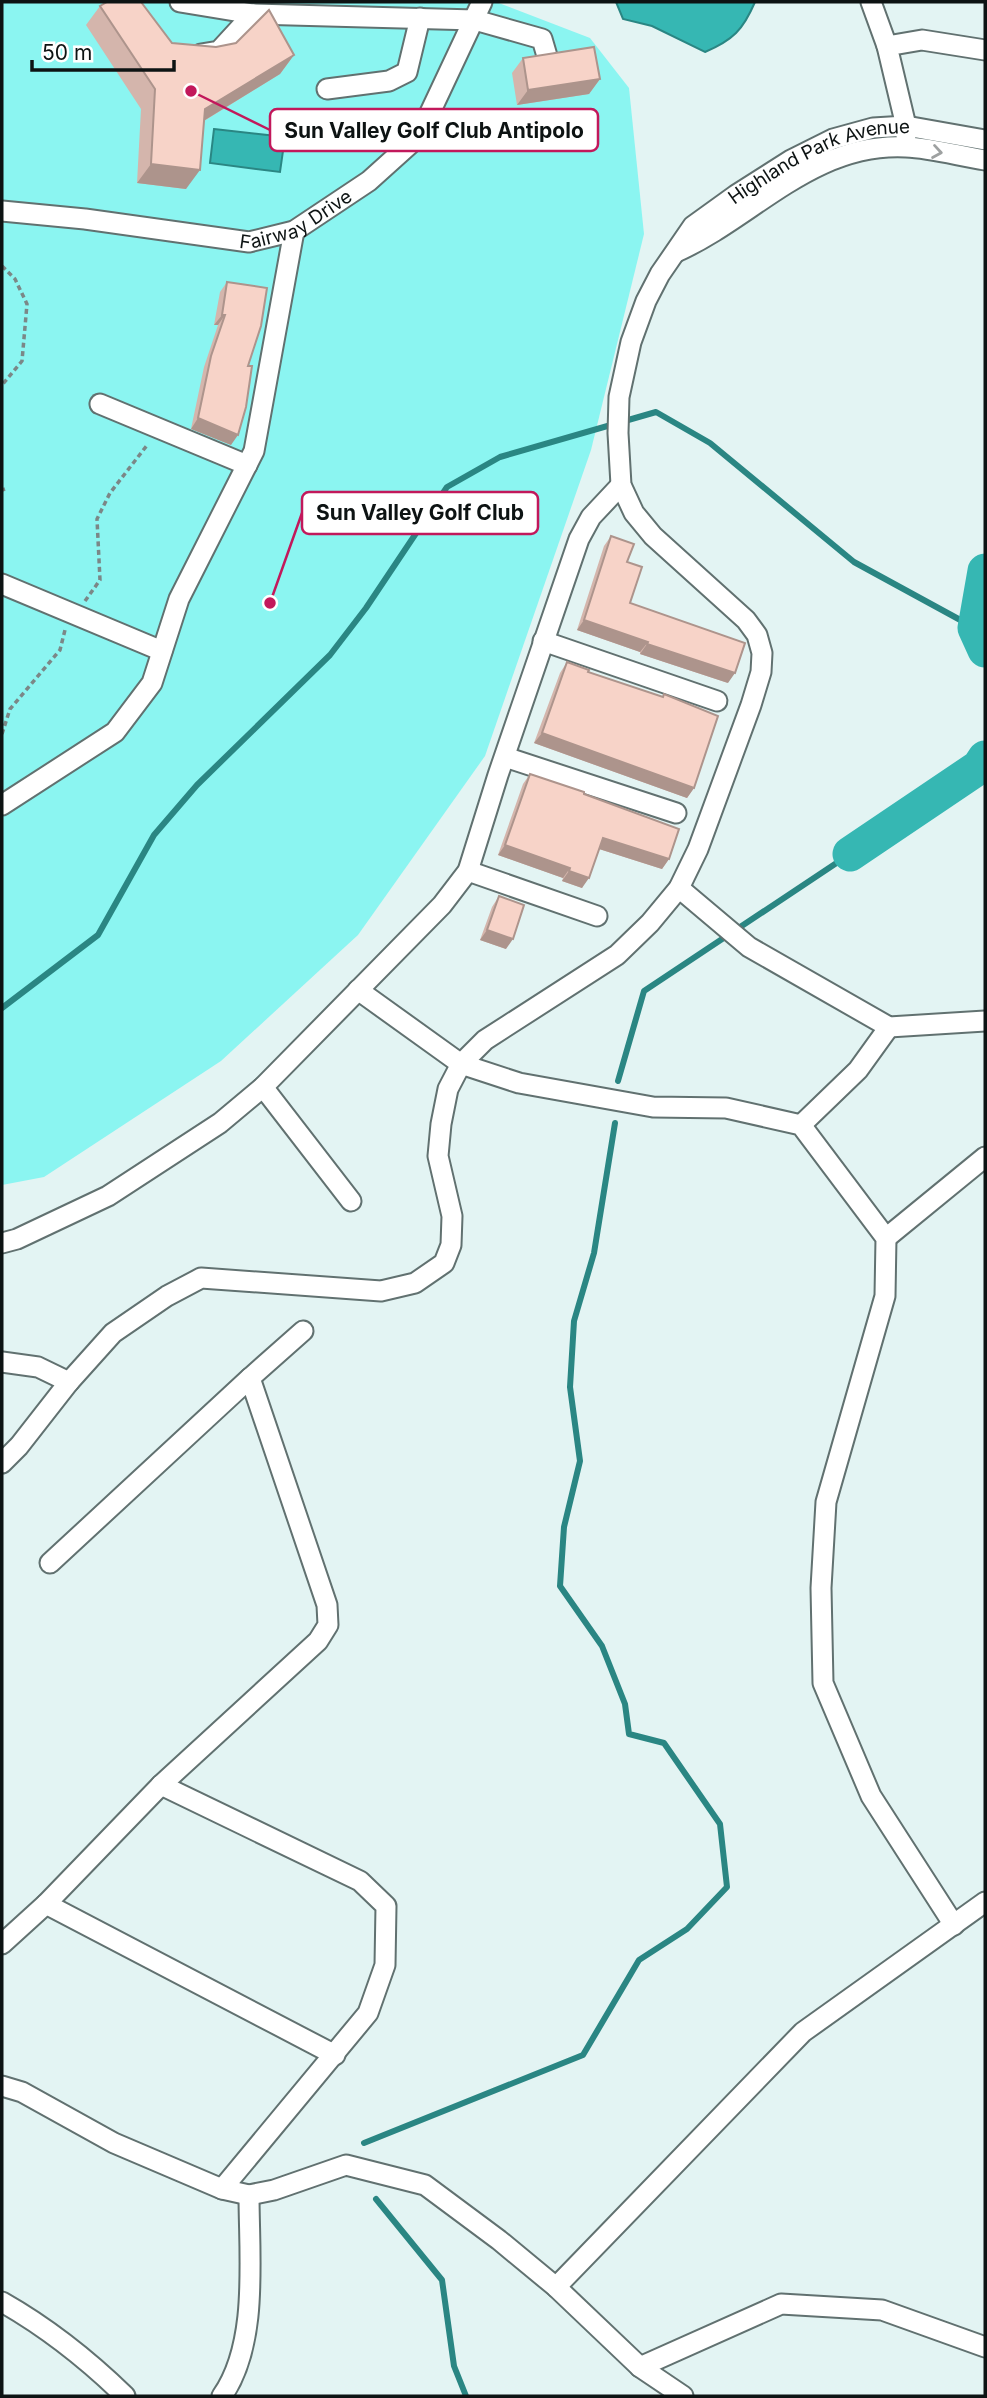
<svg xmlns="http://www.w3.org/2000/svg" width="987" height="2398" font-family="Inter,sans-serif">
<style>
.green{fill:#8bf5f1}
.water{fill:#36b7b3;stroke:#2a8683;stroke-width:2}
.lines{fill:none;stroke-linecap:round;stroke-linejoin:round}
.stream{stroke:#2a8683;stroke-width:6}
.river{stroke:#36b7b3;stroke-width:35}
.minor-casing{stroke:#617170;stroke-width:23}
.path{stroke:#7b8787;stroke-width:3.5;stroke-dasharray:5 3.5;stroke-linecap:butt}
.minor{stroke:#fff;stroke-width:19}
.wall{fill:#d4b5ac}
.shaded-wall{fill:#ad948c}
.building{fill:#f7d3c8;stroke:#ad948c;stroke-width:2}
.oneway{stroke:#9ea1a1}
.labels{text-anchor:middle;dominant-baseline:central;stroke-width:6;stroke-linejoin:round;paint-order:stroke}
.street-label{font-size:19px;fill:#0d1313;stroke:#fff}
.leader{fill:none;stroke:#c2185b;stroke-width:2.5}
.callout-dot{fill:#c2185b;stroke:#fff;stroke-width:2.5}
.callout{fill:#fff;stroke:#c2185b;stroke-width:2.5}
.callout-label{font-size:21px;text-anchor:middle;font-weight:bold;fill:#0d1313}
</style>
<rect width="100%" height="100%" fill="#e3f4f3"/>
<path class="green" d="M 2,2 L 496,2 L 590,38 L 629,88 L 644,234 L 591,450 L 485,756 L 358,935 L 221,1061 L 44,1177 L 2,1185 Z"/>
<path class="water" d="M 616,2 L 755,2 C 743,30 733,40 705,52 L 652,26 L 623,19 Z
M 214,129 L 285,137 L 280,172 L 210,163 Z"/>
<g class="lines">
<path class="stream" d="M 2,1008 L 98,935 L 154,835 L 197,785 L 330,655 L 366,608 L 447,487 L 500,457 L 656,412 L 710,443 L 854,562 L 975,628
M 618,1081 L 644,991 L 850,854
M 364,2143 L 583,2055 L 639,1960 L 687,1929 L 727,1887 L 720,1824 L 664,1743 L 629,1734 L 625,1704 L 602,1646 L 560,1586 L 564,1527 L 580,1461 L 570,1387 L 574,1321 L 594,1253 L 615,1123
M 376,2199 L 442,2280 L 454,2366 L 466,2396"/>
<path class="river" d="M 985,571 L 975,628 L 985,650
M 850,854 L 979,767 L 985,758"/>
<defs>
<g id="minor">
<path d="M 180,2 L 253,14 L 475,20 L 542,39 L 547,56"/>
<path d="M 871,2 L 887,46"/>
<path d="M 201,54 L 219,51 L 253,14"/>
<path d="M 327,89 L 389,81 L 407,72 L 420,18"/>
<path d="M 906,136 L 906,126 L 887,46 L 922,40 L 985,50"/>
<path id="s1" d="M 2,211 L 85,219 L 249,242 L 294,231 L 369,181 L 419,136 L 482,2"/>
<path d="M 676,252 C 753,218 812,142 906,147 C 932,148 959,156 985,160"/>
<path d="M 100,404 L 247,465"/>
<path d="M 2,584 L 162,651"/>
<path d="M 543,641 L 717,701"/>
<path d="M 505,757 L 676,813"/>
<path d="M 2,805 L 115,732 L 152,683 L 179,599 L 254,451 L 294,231"/>
<path d="M 468,871 L 597,916"/>
<path d="M 679,888 L 749,947 L 889,1027 L 985,1021"/>
<path d="M 358,990 L 461,1064 L 519,1083 L 653,1107 L 726,1108 L 801,1125 L 886,1238 L 885,1296 L 826,1502 L 821,1588 L 823,1683 L 871,1796 L 954,1925"/>
<path d="M 263,1087 L 351,1201"/>
<path d="M 801,1125 L 858,1070 L 889,1027"/>
<path d="M 886,1238 L 985,1157"/>
<path d="M 2,1243 L 17,1239 L 108,1196 L 220,1123 L 263,1087 L 442,905 L 468,871 L 498,775 L 579,539 L 591,517 L 621,485"/>
<path d="M 2,1362 L 38,1367 L 69,1382"/>
<path d="M 250,1378 L 303,1331"/>
<path id="s2" d="M 2,1463 L 19,1446 L 69,1382 L 113,1333 L 167,1296 L 201,1278 L 381,1291 L 415,1283 L 444,1263 L 451,1245 L 452,1216 L 438,1156 L 441,1124 L 448,1089 L 461,1064 L 485,1040 L 617,955 L 650,923 L 679,888 L 698,849 L 751,705 L 761,672 L 762,653 L 757,635 L 746,620 L 653,536 L 634,513 L 621,485 L 618,433 L 619,397 L 631,342 L 646,301 L 660,274 L 693,226 L 736,195 L 791,160 L 833,139 L 873,128 L 906,126 L 985,140"/>
<path d="M 161,1785 L 360,1881 L 386,1906 L 385,1965 L 368,2013 L 222,2189"/>
<path d="M 46,1904 L 335,2055"/>
<path d="M 2,1944 L 46,1904 L 161,1785 L 318,1641 L 328,1625 L 327,1605 L 250,1378 L 50,1563"/>
<path d="M 2,2086 L 22,2092 L 114,2143 L 222,2189 L 249,2195 L 274,2190 L 346,2165 L 425,2185 L 499,2240 L 556,2287 L 640,2367 L 683,2396"/>
<path d="M 556,2287 L 803,2032 L 985,1902"/>
<path d="M 2,2302 C 46,2327 89,2361 125,2396"/>
<path d="M 640,2367 L 781,2304 L 882,2310 L 985,2347"/>
<path d="M 222,2396 C 259,2343 249,2257 249,2195"/>
</g>
</defs>
<use href="#minor" class="minor-casing"/>
<path class="path" d="M 2,266 L 15,279 L 27,304 L 22,361 L 2,385
M 2,490 L 5,489
M 85,601 L 100,580 L 97,519 L 110,493 L 148,444
M 2,734 L 10,709 L 60,650 L 65,630"/>
<use href="#minor" class="minor"/>
</g>
<path class="wall" d="M 100,6 L 172,43 L 216,47 L 236,43 L 294,55 L 280,74 L 204,121 L 186,189 L 137,183 L 141,109 L 86,25 Z
M 523,58 L 600,79 L 589,94 L 517,105 L 512,73 Z
M 227,282 L 248,366 L 231,445 L 191,429 L 204,367 L 218,325 L 214,325 L 220,292 Z
M 611,536 L 627,562 L 630,603 L 728,683 L 640,654 L 640,652 L 577,630 L 604,546 Z
M 567,662 L 588,672 L 662,697 L 664,694 L 694,788 L 687,798 L 534,743 L 560,673 Z
M 530,774 L 584,794 L 669,859 L 662,869 L 599,849 L 582,888 L 562,881 L 563,878 L 498,855 L 523,784 Z
M 499,896 L 506,949 L 480,940 L 492,907 Z"/>
<path class="shaded-wall" d="M 294,55 L 280,74 L 192,128 L 205,109 Z
M 600,79 L 589,94 L 517,105 L 528,90 Z
M 151,164 L 200,170 L 186,189 L 137,183 Z
M 222,315 L 225,315 L 218,325 L 214,325 Z
M 198,418 L 238,435 L 231,445 L 191,429 Z
M 584,620 L 648,642 L 640,652 L 577,630 Z
M 647,644 L 735,673 L 728,683 L 640,654 Z
M 542,733 L 694,788 L 687,798 L 534,743 Z
M 603,838 L 669,859 L 662,869 L 596,848 Z
M 505,845 L 570,868 L 563,878 L 498,855 Z
M 569,871 L 589,878 L 582,888 L 562,881 Z
M 487,930 L 513,939 L 506,949 L 480,940 Z"/>
<path class="building" d="M 107,2 L 141,2 L 172,43 L 216,47 L 236,43 L 269,10 L 294,55 L 205,109 L 200,170 L 151,164 L 155,89 L 100,6 Z
M 594,47 L 600,79 L 528,90 L 523,58 Z
M 227,282 L 267,288 L 261,326 L 248,366 L 252,366 L 246,407 L 238,435 L 198,418 L 211,356 L 225,315 L 222,315 Z
M 611,536 L 634,544 L 627,562 L 642,567 L 630,603 L 745,643 L 735,673 L 647,644 L 648,642 L 584,620 Z
M 567,662 L 589,670 L 588,672 L 663,697 L 664,694 L 718,716 L 694,788 L 542,733 Z
M 530,774 L 584,792 L 584,794 L 679,829 L 669,859 L 603,838 L 589,878 L 569,871 L 570,868 L 505,845 Z
M 499,896 L 524,905 L 513,939 L 487,930 Z"/>
<defs><path id="oneway-chevron" d="M-2-3.5L2.5 0L-2 3.5" fill="none" stroke-width="1.6" stroke-linecap="round" stroke-linejoin="round" transform="scale(1.75)"/></defs>
<use class="oneway" href="#oneway-chevron" transform="translate(937 152) rotate(9)"/>
<g class="labels">
<g class="street-label">
<text stroke="none"><textPath href="#s2" startOffset="1909">Highland Park Avenue</textPath></text>
<text stroke="none"><textPath href="#s1" startOffset="301">Fairway Drive</textPath></text>
</g>
</g>
<path class="leader" d="M191 91L270 130M270 603L302 513"/>
<g class="callout-dot">
<circle cx="191" cy="91" r="7"/>
<circle cx="270" cy="603" r="7"/>
</g>
<g class="callout">
<rect x="270" y="109" width="328" height="42" rx="7"/>
<rect x="302" y="492" width="236" height="42" rx="7"/>
</g>
<g class="callout-label">
<text x="434" y="138">Sun Valley Golf Club Antipolo</text>
<text x="420" y="520">Sun Valley Golf Club</text>
</g>
<rect width="987" height="2398" fill="none" stroke="#0d1313" stroke-width="7"/>
<path d="M32 60v10h142v-10" fill="none" stroke="#0d1313" stroke-width="3.5"/>
<text x="42" y="60" font-size="21" fill="#0d1313" stroke="#ffffff" stroke-width="5" paint-order="stroke">50 m</text>
</svg>
